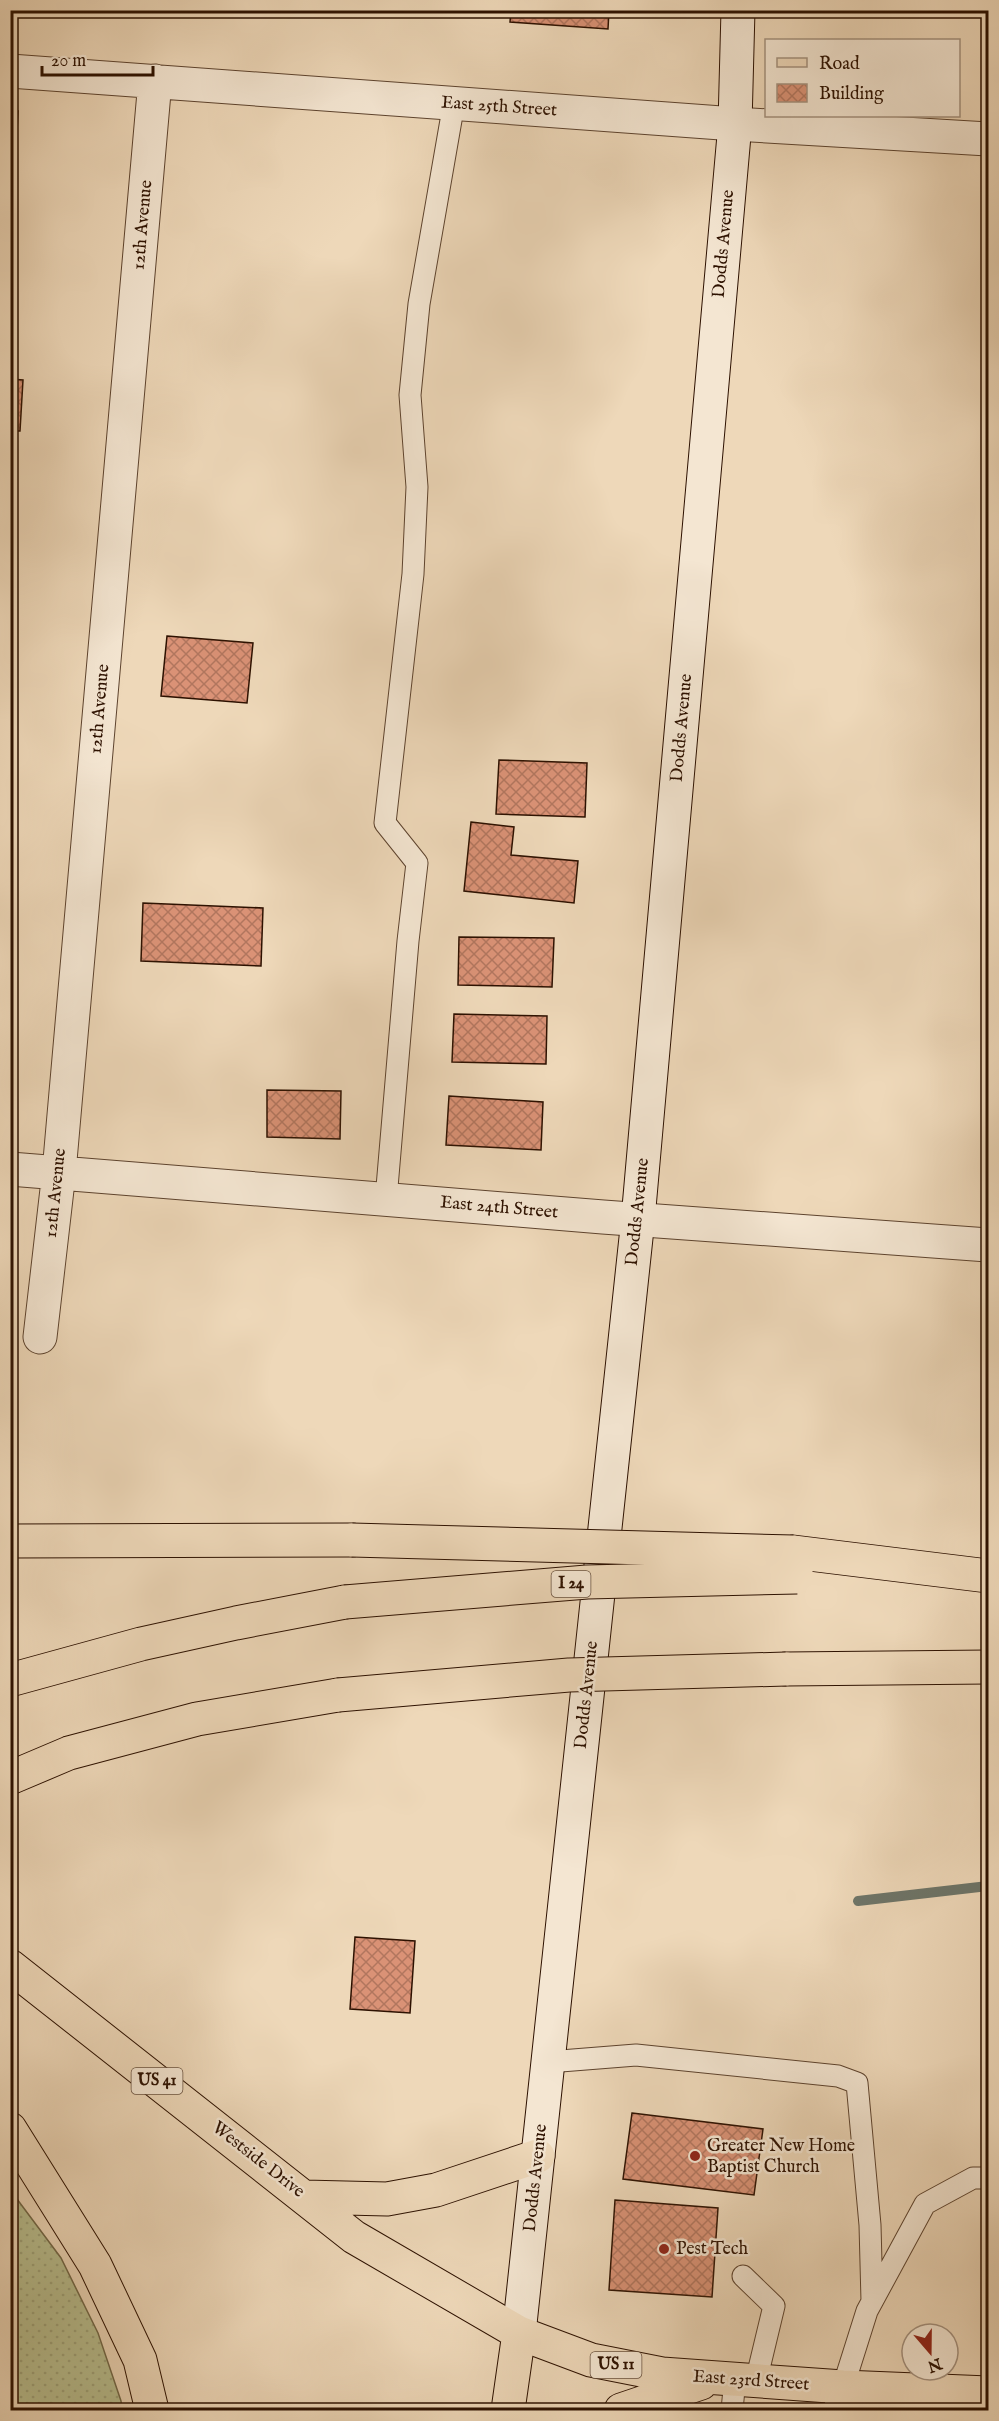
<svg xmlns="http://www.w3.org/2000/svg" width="999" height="2421" font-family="'IM FELL English',serif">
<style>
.grass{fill:url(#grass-dots);stroke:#726848;stroke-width:1.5}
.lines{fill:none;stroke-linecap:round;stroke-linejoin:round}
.stream{stroke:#6e766a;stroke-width:10}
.building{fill:url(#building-cross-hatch);stroke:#2d1100;stroke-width:1.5}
.lane-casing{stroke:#5d432e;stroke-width:23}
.street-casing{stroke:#5d432e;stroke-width:35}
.secondary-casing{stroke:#2d1100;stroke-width:35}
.primary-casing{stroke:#2d1100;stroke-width:35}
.highway-casing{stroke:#2d1100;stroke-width:35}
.lane{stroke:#f4e6d2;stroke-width:21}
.street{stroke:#f4e6d2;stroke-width:33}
.secondary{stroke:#f4e6d2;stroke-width:33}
.primary{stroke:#eed8b9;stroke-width:33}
.highway{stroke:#eed8b9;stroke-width:33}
.highway-bridge-casing{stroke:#2d1100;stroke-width:35;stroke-linecap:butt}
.highway-bridge{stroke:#eed8b9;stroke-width:33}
.poi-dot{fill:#8f2418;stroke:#f4e6d2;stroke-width:2}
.labels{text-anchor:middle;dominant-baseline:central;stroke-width:5;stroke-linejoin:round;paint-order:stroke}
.shield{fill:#f4e6d2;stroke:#69513f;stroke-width:1.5}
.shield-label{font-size:16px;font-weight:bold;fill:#2d1100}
.street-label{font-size:18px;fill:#2d1100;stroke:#f4e6d2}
.poi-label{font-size:18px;fill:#2d1100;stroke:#f4e6d2;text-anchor:start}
</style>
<defs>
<pattern id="grass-dots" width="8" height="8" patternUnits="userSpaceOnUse" patternTransform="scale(1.5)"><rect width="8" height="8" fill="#b8bf90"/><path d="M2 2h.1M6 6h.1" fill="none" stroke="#9ea37a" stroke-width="1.8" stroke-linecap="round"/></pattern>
<pattern id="building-cross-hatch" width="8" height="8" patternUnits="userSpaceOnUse" patternTransform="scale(1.5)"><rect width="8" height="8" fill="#da9276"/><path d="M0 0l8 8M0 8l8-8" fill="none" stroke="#b1765e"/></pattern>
</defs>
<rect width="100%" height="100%" fill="#eed8b9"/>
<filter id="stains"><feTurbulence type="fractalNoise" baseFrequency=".00333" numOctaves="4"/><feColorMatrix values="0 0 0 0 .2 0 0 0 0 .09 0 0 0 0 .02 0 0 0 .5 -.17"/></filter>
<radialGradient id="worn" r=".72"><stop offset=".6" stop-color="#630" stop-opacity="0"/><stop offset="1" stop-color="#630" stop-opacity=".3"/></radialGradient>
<path class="grass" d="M 11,2191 L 61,2258 L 98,2333 L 121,2401 L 122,2410 L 11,2410 Z"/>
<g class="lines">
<path class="stream" d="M 858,1901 L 988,1886"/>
</g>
<path class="building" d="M 511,10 L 609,10 L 608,29 L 510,22 Z
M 10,110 L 18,111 L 15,173 L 10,173 Z
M 10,379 L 23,380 L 20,431 L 10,431 Z
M 167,636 L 253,643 L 247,703 L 161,696 Z
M 499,760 L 587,763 L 585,817 L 496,814 Z
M 471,822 L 514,827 L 511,855 L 578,861 L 574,903 L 464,891 Z
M 143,903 L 263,908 L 261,966 L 141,961 Z
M 459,937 L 554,938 L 552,987 L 458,985 Z
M 454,1014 L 547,1016 L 546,1064 L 452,1062 Z
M 267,1090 L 341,1091 L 340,1139 L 267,1137 Z
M 449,1096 L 543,1102 L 541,1150 L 446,1145 Z
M 355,1937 L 415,1941 L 410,2013 L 350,2009 Z
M 983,1955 L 988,1955 L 988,2047 L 982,2047 Z
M 632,2113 L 763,2129 L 754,2195 L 623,2179 Z
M 615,2200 L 718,2208 L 712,2297 L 609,2290 Z"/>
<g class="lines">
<defs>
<path id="lane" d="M 386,1199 L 408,941 L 417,863 L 385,823 L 413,574 L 417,487 L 410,395 L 419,304 L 454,103
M 548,2062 L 636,2055 L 838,2076 L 857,2083 L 870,2225 L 872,2301
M 743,2276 L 774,2306 L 756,2381
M 843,2387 L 867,2311 L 925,2204 L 973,2178 L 988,2178
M 732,2410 L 735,2379"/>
<path id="street" d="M 10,71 L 735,124 L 988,139
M 10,1169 L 603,1217 L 988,1245
M 40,1337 L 59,1172 L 155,81
M 841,2410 L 843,2387"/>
<path id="secondary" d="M 519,2333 L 638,1219 L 735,124 L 738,10"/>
<path id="primary" d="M 10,1966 L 354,2237 L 519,2333 L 591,2360 L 662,2374 L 843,2387 L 988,2393
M 304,2197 L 387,2199 L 436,2190 L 538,2156
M 508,2410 L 519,2333
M 621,2410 L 701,2383"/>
<path id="highway" d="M 10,1541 L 352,1540
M 793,1552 L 988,1576
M 786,1669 L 988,1667
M 10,1680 L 141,1644 L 236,1623 L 345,1602
M 10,1778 L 69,1753 L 197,1719 L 338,1695
M 10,2129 L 95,2265 L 140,2360 L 152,2410"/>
</defs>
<use href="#lane" class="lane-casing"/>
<use href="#street" class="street-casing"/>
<use href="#secondary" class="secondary-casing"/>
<use href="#primary" class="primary-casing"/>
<use href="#highway" class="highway-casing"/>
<use href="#lane" class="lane"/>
<use href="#street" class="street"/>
<use href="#secondary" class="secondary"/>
<use href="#primary" class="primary"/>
<use href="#highway" class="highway"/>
<defs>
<path id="highway-bridge" d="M 352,1540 L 793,1552
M 345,1602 L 587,1582 L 797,1577
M 338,1695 L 569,1675 L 786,1669"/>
</defs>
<use href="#highway-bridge" class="highway-bridge-casing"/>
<use href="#highway-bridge" class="highway-bridge"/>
</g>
<g class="poi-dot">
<circle cx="695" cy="2156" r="6"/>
<circle cx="664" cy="2249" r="6"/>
</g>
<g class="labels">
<g class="shield">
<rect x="551.5" y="1571" width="39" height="26" rx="4.5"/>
<rect x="131.5" y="2068" width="51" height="26" rx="4.5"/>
<rect x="590.5" y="2352" width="51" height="26" rx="4.5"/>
</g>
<g class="shield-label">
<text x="571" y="1584">I 24</text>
<text x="157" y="2081">US 41</text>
<text x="616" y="2365">US 11</text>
</g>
<g class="street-label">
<text transform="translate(499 107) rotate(4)">East 25th Street</text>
<text transform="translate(143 225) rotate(-85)">12th Avenue</text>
<text transform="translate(724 244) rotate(-85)">Dodds Avenue</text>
<text transform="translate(100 709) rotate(-85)">12th Avenue</text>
<text transform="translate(682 728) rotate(-85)">Dodds Avenue</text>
<text transform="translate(56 1193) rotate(-84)">12th Avenue</text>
<text transform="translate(499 1208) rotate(5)">East 24th Street</text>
<text transform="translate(638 1212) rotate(-84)">Dodds Avenue</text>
<text transform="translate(587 1695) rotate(-84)">Dodds Avenue</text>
<text transform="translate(258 2160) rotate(38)">Westside Drive</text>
<text transform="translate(536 2178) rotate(-84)">Dodds Avenue</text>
<text transform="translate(751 2381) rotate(4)">East 23rd Street</text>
</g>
<g class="poi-label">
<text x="707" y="2146">Greater New Home<tspan x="707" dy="21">Baptist Church</tspan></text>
<text x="676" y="2249">Pest Tech</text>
</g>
</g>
<rect width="999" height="2421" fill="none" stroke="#eed8b9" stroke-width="36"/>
<rect x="12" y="12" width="975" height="2397" fill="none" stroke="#2d1100" stroke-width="3"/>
<rect x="18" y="18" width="963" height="2385" fill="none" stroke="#2d1100" stroke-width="1.5"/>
<rect x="765" y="39" width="195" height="78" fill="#f4e6d2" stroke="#a4917e" stroke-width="1.5"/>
<rect x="777" y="58" width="30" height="9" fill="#eed8b9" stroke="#a4917e" stroke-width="1.5"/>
<text x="819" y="69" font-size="18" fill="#2d1100">Road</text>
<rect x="777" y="84" width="30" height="18" fill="url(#building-cross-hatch)" stroke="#a4917e" stroke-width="1.5"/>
<text x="819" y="99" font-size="18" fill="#2d1100">Building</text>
<g transform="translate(930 2352) rotate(160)"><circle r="28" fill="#f4e6d2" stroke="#a4917e" stroke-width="1.5"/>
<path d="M0-4.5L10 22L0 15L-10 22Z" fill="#8f2418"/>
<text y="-9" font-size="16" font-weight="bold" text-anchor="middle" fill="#2d1100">N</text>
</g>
<path d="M42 66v9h111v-9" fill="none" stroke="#2d1100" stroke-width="3"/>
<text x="51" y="66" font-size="18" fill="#2d1100" stroke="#f4e6d2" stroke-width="4.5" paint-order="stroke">20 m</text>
<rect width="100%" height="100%" filter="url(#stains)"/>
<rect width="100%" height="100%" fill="url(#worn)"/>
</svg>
